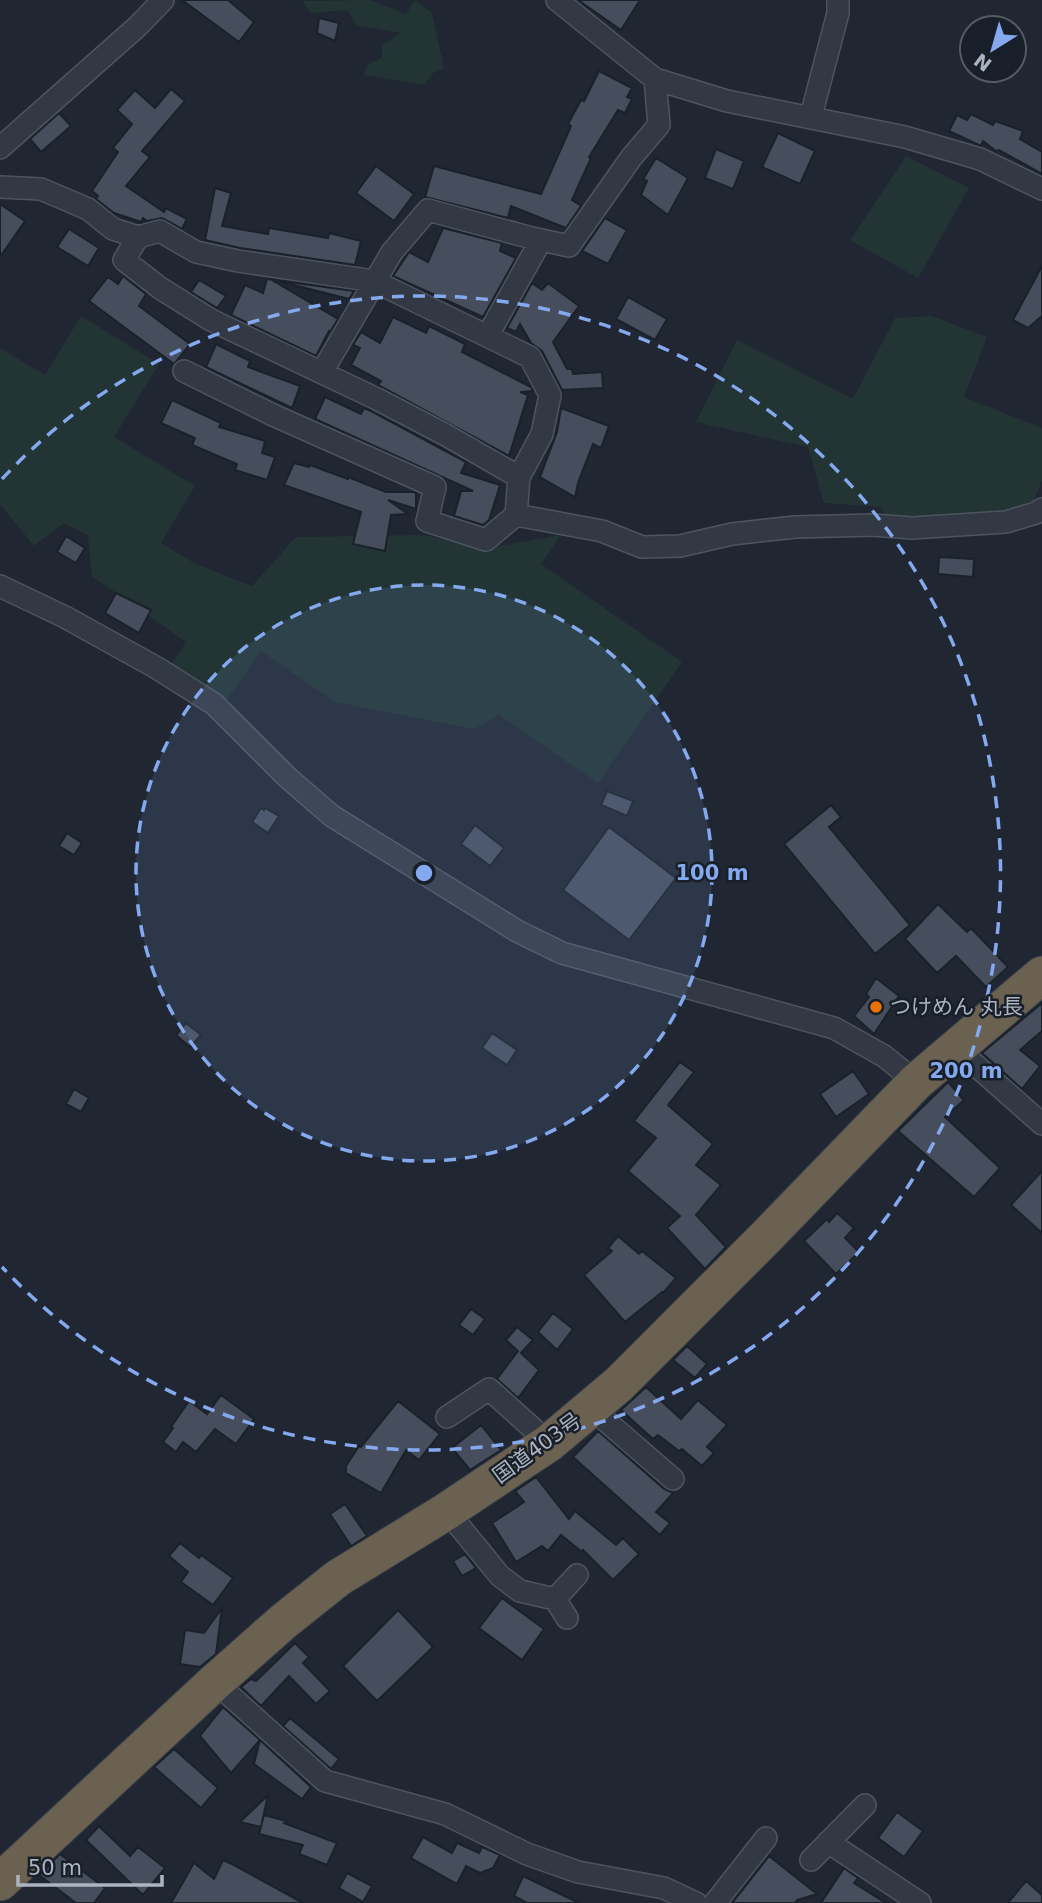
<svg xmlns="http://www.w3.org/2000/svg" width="1042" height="1903" font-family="'DejaVu Sans','Noto Sans JP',sans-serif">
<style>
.green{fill:#233435}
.building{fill:#464e5d;stroke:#1b212a;stroke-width:2}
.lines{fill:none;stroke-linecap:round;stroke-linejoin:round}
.street-casing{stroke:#4e545f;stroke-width:24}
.highway-casing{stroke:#3b414b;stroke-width:39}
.street{stroke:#333944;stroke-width:21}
.highway{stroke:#6a6150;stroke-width:37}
.ring{fill:none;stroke:#84a9ef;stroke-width:3.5;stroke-dasharray:12 9}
.food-dot{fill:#e8710a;stroke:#191f28;stroke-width:2.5}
.labels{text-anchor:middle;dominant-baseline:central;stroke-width:5;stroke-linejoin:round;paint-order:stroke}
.poi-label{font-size:21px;fill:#adb4c1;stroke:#191f28;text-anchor:start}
.street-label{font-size:21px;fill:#adb4c1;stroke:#191f28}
.centre{fill:#84a9ef;stroke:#191f28;stroke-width:3.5}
.ring-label{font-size:21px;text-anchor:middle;font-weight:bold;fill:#84a9ef;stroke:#191f28;stroke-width:5;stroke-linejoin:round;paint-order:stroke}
</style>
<rect width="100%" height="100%" fill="#202733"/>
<path class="green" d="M 371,0 L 406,14 L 415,0 L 432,13 L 444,68 L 433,73 L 424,85 L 364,75 L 367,65 L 382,58 L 382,45 L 401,33 L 357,25 L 347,10 L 311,13 L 302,1 Z
M 906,156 L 969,188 L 918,278 L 850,240 Z
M 81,316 L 159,364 L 114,437 L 195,486 L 161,543 L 194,563 L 252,586 L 296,537 L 424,535 L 484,549 L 561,535 L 541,564 L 682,662 L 598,783 L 499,715 L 474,729 L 335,702 L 261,651 L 221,708 L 167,671 L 186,642 L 92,576 L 88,535 L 64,523 L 34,546 L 0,504 L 0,348 L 45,375 Z
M 931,316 L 987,337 L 964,397 L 1042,428 L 1042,480 L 1025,524 L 886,519 L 882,507 L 824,503 L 808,447 L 696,422 L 737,340 L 853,399 L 895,318 Z"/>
<path class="building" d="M 182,0 L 228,0 L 254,22 L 239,42 Z
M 578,0 L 640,0 L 621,30 Z
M 319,18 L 339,23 L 335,41 L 317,33 Z
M 599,71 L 632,88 L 627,97 L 632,99 L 625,113 L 618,110 L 589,157 L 591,158 L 572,200 L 581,206 L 566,228 L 511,206 L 508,218 L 425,197 L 434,166 L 541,194 L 571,126 L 568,124 L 581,100 L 584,101 Z
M 171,89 L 185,101 L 142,151 L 150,157 L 126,186 L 164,212 L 166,208 L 187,219 L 182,229 L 162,218 L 147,221 L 143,218 L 141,222 L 114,213 L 96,199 L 98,196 L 92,191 L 118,152 L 113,148 L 132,124 L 117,110 L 135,90 L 155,108 Z
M 59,113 L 71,126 L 41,152 L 30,139 Z
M 971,114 L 993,125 L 995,121 L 1023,131 L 1020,139 L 1042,152 L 1042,174 L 999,150 L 996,151 L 983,141 L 981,146 L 949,131 L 957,115 L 967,120 Z
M 778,133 L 815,151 L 800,184 L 762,167 Z
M 716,149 L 744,161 L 733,189 L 705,178 Z
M 656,158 L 688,178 L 668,215 L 641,195 L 647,181 L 643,179 Z
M 376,166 L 414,194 L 394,221 L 356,193 Z
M 215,188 L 231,193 L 222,226 L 268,234 L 269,228 L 328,238 L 329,233 L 361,241 L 355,265 L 240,248 L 205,240 Z
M 0,204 L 25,221 L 0,257 Z
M 605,218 L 627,230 L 608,264 L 582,251 Z
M 443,228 L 502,243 L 500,251 L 516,258 L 483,317 L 393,276 L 409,252 L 428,262 Z
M 69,229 L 99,248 L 88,266 L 57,247 Z
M 1042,266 L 1042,316 L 1028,328 L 1013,320 Z
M 123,276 L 146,294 L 139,306 L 190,344 L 174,364 L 89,301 L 108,277 L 118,284 Z
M 267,279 L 354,291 L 349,299 L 270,279 L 338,319 L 330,332 L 329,331 L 316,356 L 231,315 L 245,285 L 263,293 Z
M 199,280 L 226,296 L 217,308 L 191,292 Z
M 532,283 L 542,290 L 548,283 L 579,306 L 553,342 L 567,369 L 572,369 L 573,374 L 602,372 L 603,388 L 562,390 L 542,351 L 531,343 L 520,324 L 516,332 L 507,328 Z
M 628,297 L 667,319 L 655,340 L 616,319 Z
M 393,317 L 426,333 L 429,326 L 465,344 L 462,352 L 531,387 L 533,391 L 520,392 L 528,395 L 509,456 L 378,385 L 381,381 L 351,365 L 360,348 L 353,345 L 361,332 L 380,343 Z
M 216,344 L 250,361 L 248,367 L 300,386 L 292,408 L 206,367 Z
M 325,397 L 361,414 L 364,408 L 371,411 L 466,462 L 461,473 L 500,485 L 489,520 L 483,525 L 454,516 L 461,491 L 473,491 L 315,419 Z
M 172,400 L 221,423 L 219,427 L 265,441 L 262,453 L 275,457 L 267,480 L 235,470 L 237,464 L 192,445 L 195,438 L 161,423 Z
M 561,408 L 609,426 L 601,448 L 593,444 L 578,483 L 575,497 L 540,477 L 557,432 Z
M 294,463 L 309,467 L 310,465 L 348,479 L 348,477 L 386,492 L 413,492 L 416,493 L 416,509 L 388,500 L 408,514 L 391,515 L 385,551 L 353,544 L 361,512 L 284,485 Z
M 66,536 L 85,548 L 76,563 L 57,552 Z
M 939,557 L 974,559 L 973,577 L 938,574 Z
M 116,593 L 151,610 L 139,633 L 105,613 Z
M 607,791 L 633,801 L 627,816 L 601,805 Z
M 831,805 L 841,817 L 829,827 L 910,925 L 875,954 L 784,844 Z
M 261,808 L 264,810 L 265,808 L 279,816 L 268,833 L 252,822 Z
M 475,825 L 504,848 L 490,866 L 461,844 Z
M 609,827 L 676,878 L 629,940 L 563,890 Z
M 67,833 L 82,843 L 74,855 L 59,846 Z
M 938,904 L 967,932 L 971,928 L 1008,967 L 986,987 L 956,956 L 937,973 L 905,939 Z
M 876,978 L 899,996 L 874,1034 L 854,1016 L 869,997 L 866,994 Z
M 1042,1003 L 1042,1031 L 1020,1050 L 1040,1066 L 1022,1089 L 982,1053 Z
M 186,1023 L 201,1035 L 190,1047 L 176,1035 Z
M 492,1033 L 517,1050 L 507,1065 L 482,1048 Z
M 680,1062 L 694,1072 L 668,1105 L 713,1144 L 696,1165 L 721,1185 L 696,1215 L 726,1247 L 705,1269 L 667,1228 L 680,1216 L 628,1171 L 656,1138 L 634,1121 Z
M 853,1071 L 869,1094 L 836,1117 L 820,1094 Z
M 948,1082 L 964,1100 L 945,1117 L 1000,1168 L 974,1197 L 898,1131 Z
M 74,1089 L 89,1098 L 81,1112 L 66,1104 Z
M 1042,1171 L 1042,1233 L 1011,1205 Z
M 837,1213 L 854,1228 L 845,1238 L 859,1252 L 836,1274 L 804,1241 L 827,1219 L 829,1222 Z
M 618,1236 L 639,1254 L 642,1251 L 676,1278 L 663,1293 L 662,1292 L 625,1322 L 584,1275 L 612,1251 L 608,1248 Z
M 471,1309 L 485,1319 L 473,1335 L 459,1325 Z
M 553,1313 L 573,1329 L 557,1350 L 538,1332 Z
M 517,1327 L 533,1340 L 521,1353 L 539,1370 L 518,1398 L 497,1379 L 518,1351 L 506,1340 Z
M 687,1346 L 707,1364 L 695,1378 L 673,1360 Z
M 646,1387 L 681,1419 L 698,1400 L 727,1425 L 707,1447 L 714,1453 L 702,1466 L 682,1449 L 679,1451 L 658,1435 L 653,1439 L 621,1410 Z
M 221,1395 L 254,1419 L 236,1444 L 215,1429 L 196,1452 L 183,1442 L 176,1452 L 163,1442 L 173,1428 L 171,1427 L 189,1401 L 207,1414 Z
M 398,1401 L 440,1434 L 419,1460 L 406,1450 L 381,1493 L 346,1473 L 346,1466 L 359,1446 L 361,1447 Z
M 481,1425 L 501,1450 L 470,1470 L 452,1448 Z
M 598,1431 L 664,1489 L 673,1493 L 656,1512 L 670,1523 L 660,1535 L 573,1457 Z
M 536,1477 L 569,1519 L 575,1511 L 616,1545 L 623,1538 L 639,1554 L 613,1580 L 583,1550 L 582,1552 L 561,1535 L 548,1551 L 542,1546 L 516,1562 L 492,1523 L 524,1502 L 515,1491 Z
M 345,1504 L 367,1536 L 351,1546 L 330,1514 Z
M 180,1543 L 199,1558 L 201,1555 L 233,1578 L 213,1605 L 181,1582 L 188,1572 L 169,1556 Z
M 465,1554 L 476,1568 L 462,1576 L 453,1561 Z
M 502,1598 L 544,1629 L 522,1660 L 479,1628 Z
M 222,1608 L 216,1654 L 200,1667 L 180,1664 L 185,1630 L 204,1633 Z
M 398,1610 L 433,1647 L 377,1701 L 343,1666 Z
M 295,1643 L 309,1657 L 303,1663 L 330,1691 L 316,1704 L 289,1676 L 261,1706 L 241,1687 L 251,1679 L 256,1681 Z
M 223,1707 L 260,1740 L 231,1773 L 200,1736 Z
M 290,1718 L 339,1759 L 331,1769 L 283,1726 Z
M 260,1740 L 311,1787 L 302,1799 L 254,1764 Z
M 174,1749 L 218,1788 L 201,1808 L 154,1767 Z
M 268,1795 L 261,1827 L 240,1822 Z
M 897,1812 L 923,1831 L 904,1857 L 878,1838 Z
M 264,1815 L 286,1821 L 284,1823 L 337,1843 L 327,1865 L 299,1854 L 303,1845 L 259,1834 Z
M 99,1826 L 130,1856 L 138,1847 L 165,1868 L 143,1895 L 86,1840 Z
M 423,1837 L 452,1853 L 457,1843 L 479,1853 L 482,1847 L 500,1855 L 493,1868 L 480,1873 L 466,1866 L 457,1884 L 411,1858 Z
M 60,1854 L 105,1888 L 94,1903 L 76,1903 L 39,1875 Z
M 769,1856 L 817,1894 L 797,1900 L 795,1903 L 732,1903 Z
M 223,1860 L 232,1864 L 303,1903 L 171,1903 L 194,1863 L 214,1879 Z
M 844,1868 L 858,1878 L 854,1883 L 886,1903 L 821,1903 Z
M 347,1873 L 372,1886 L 363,1902 L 339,1888 Z
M 523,1876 L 579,1903 L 527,1903 L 514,1896 Z
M 1026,1881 L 1042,1895 L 1042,1903 L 1008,1903 Z"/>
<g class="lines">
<defs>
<path id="street" d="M 557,0 L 655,79 L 727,101 L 905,137 L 980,159 L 1042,189
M 811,116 L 838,13 L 838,0
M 0,148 L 138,26 L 163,0
M 0,187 L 41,189 L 88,209 L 113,229 L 138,237 L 124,260 L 160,288 L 211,320 L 377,399 L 446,435 L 519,477 L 516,515 L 486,540 L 427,521 L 435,487 L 273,415 L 184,371
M 138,237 L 160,231 L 196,252 L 238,261 L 374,281 L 530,357 L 550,395 L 542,434 L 519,477
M 488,335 L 541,240
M 322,372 L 392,252 L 428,210 L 532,238 L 569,246 L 631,158 L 659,125 L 655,79
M 516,515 L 602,531 L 642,547 L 680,546 L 732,534 L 795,527 L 873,525 L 912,528 L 1006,522 L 1036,513 L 1042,509
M 0,586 L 65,617 L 157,668 L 214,704 L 288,778 L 332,816 L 517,931 L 562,953 L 834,1028 L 884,1056 L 916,1082
M 956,1048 L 1042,1124
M 591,1408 L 673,1479
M 447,1417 L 489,1389 L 549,1443
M 447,1511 L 500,1576 L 520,1591 L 555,1599 L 567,1618
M 555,1599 L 577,1575
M 215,1682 L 325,1781 L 445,1814 L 527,1854 L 578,1872 L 664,1888 L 696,1903
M 828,1842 L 920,1903
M 811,1860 L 865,1805
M 715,1903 L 766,1838"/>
<path id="highway" d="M 0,1882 L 215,1682 L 284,1621 L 338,1578 L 447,1511 L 549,1443 L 619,1384 L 766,1237 L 916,1082 L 1042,975"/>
</defs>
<use href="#street" class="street-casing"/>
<use href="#highway" class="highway-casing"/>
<use href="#street" class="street"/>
<use href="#highway" class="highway"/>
</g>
<circle cx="424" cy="873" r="288" fill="#84a9ef" fill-opacity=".12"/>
<g class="ring">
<circle cx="424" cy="873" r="288"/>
<path d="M2 479A577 577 0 1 1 2 1267"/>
</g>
<circle class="food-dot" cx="876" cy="1007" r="7"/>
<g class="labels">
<g class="poi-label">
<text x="890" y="1007">つけめん 丸長</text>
</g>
<g class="street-label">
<text transform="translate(537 1448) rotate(-36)">国道403号</text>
</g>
</g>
<circle cx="424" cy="873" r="10" class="centre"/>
<g class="ring-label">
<text x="712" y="880">100 m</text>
<text x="966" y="1078">200 m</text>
</g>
<g transform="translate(993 49) rotate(217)"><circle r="33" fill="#191f28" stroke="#545b65" stroke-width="2"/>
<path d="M0-5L12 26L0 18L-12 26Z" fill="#84a9ef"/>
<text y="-10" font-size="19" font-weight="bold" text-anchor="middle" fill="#adb4c1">N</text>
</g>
<path d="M18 1875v10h144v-10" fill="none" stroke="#adb4c1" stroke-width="3.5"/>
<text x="28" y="1875" font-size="21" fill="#adb4c1" stroke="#191f28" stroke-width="5" paint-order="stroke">50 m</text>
</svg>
